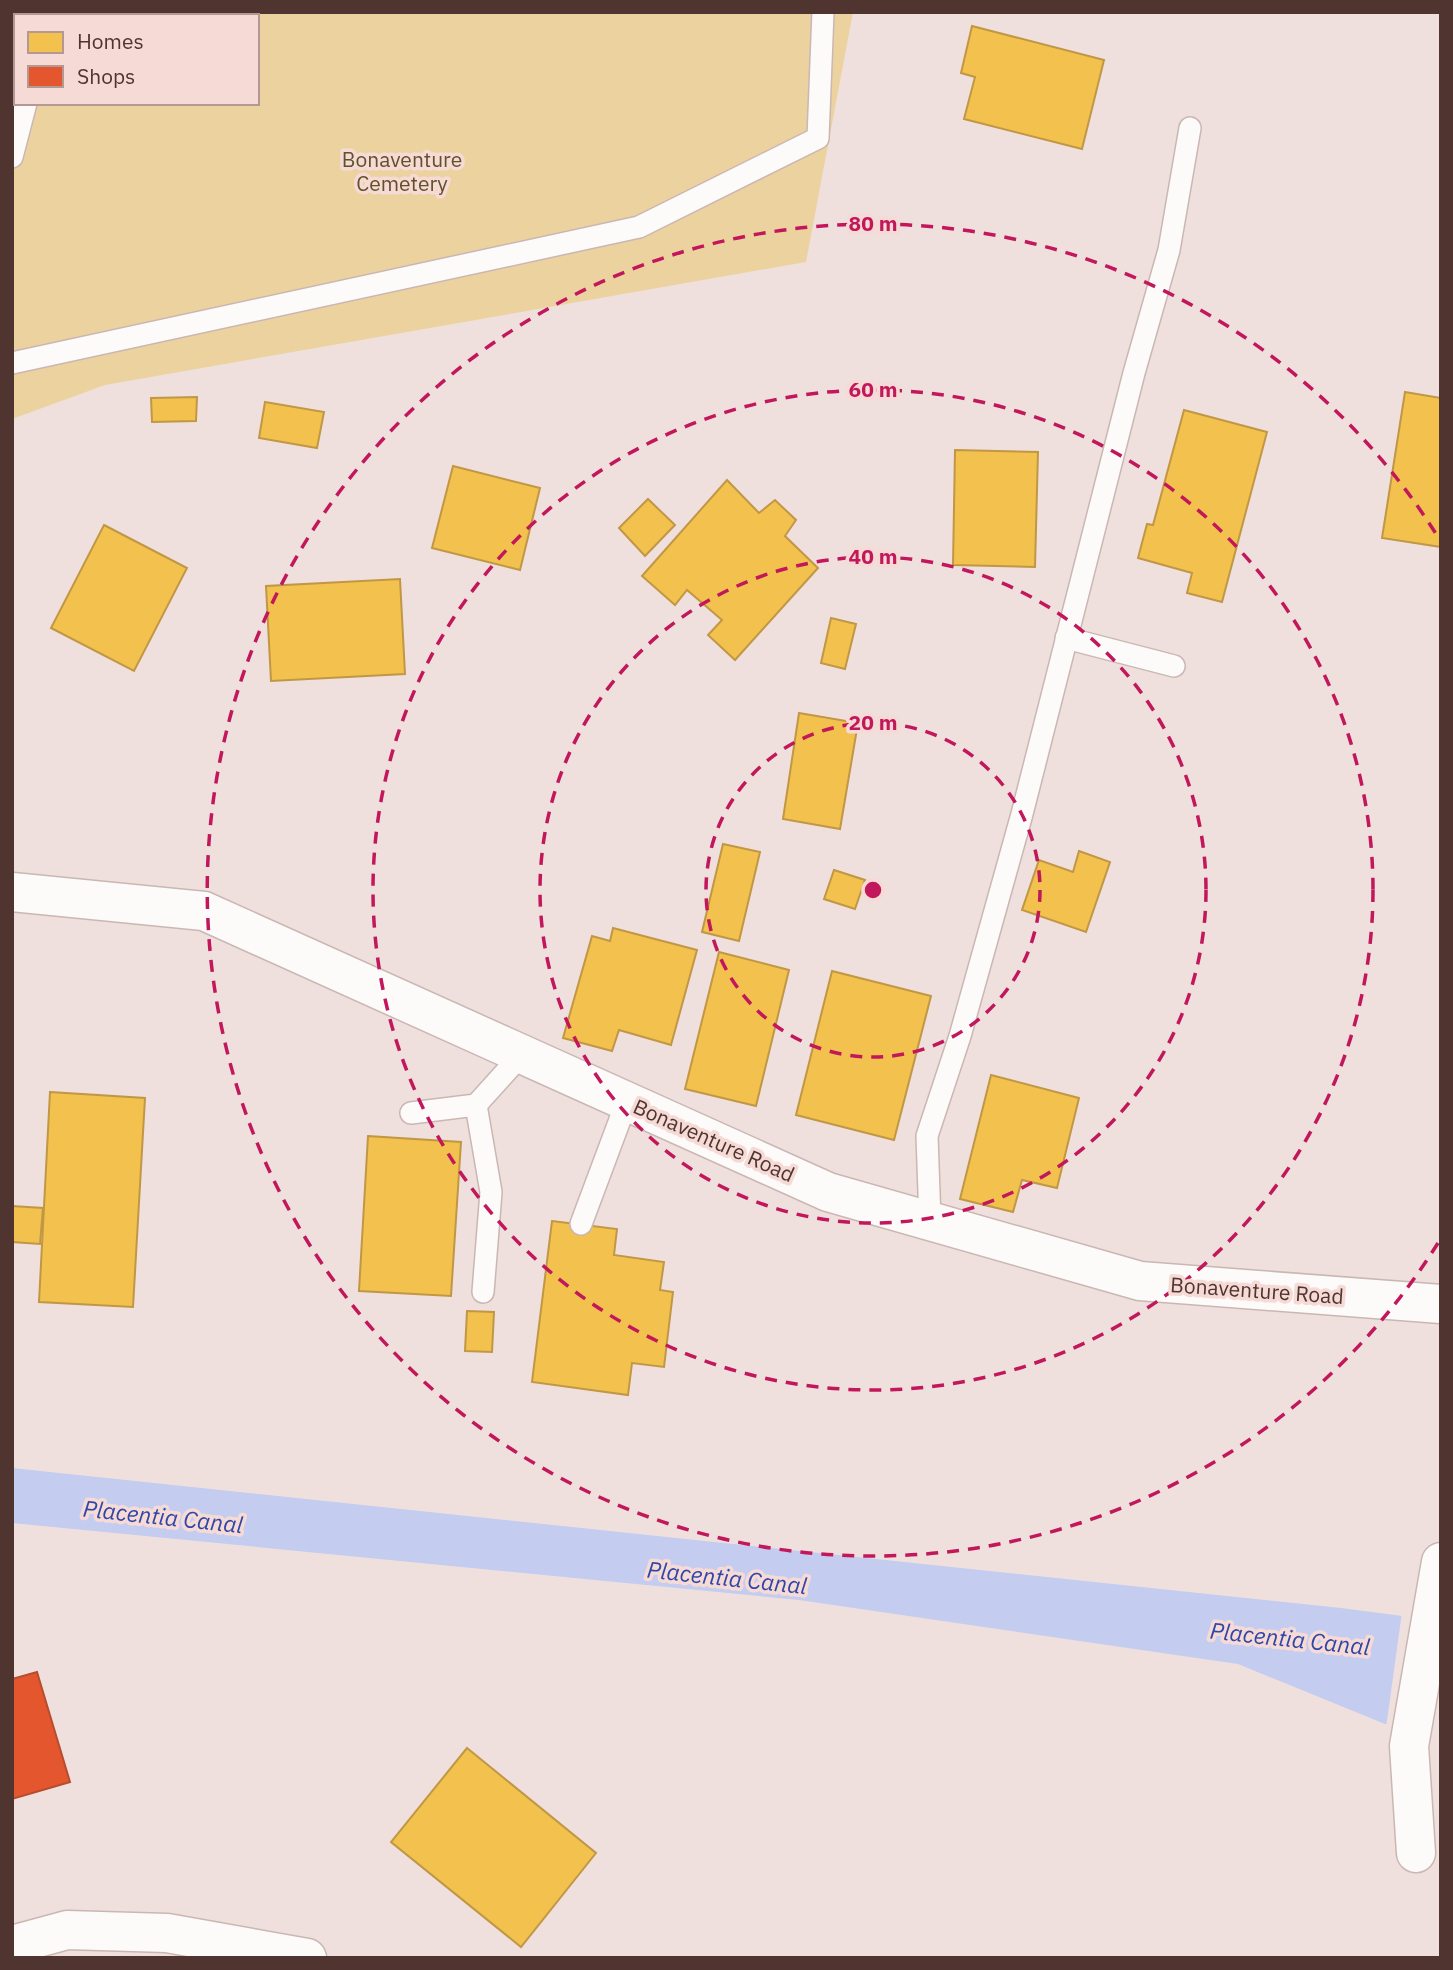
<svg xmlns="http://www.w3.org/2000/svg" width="1453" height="1970" font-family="'IBM Plex Sans',sans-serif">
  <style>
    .green { fill: #ecd29e; fill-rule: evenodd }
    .water { fill: #c4ccf0 }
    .pier { fill: #efe0dd }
    .homes { fill: #f2c14e; stroke: #c19745; stroke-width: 2 }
    .shops { fill: #e4572e; stroke: #b74c2f; stroke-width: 2 }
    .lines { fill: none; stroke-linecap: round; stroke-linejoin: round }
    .service-casing { stroke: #cab7b3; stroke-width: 24 }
    .minor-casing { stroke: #cab7b3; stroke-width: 41 }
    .tertiary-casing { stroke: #cab7b3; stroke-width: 41 }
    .service { stroke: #fdfafa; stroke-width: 21 }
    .minor { stroke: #fdfafa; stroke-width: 38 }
    .tertiary { stroke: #fdfafa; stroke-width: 38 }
    .ring { fill: none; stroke: #c2185b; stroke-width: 3.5; stroke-dasharray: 12 9 }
    .labels { text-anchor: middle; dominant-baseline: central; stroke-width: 7; stroke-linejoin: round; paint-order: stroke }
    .park-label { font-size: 21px; fill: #615128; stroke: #f6dad6 }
    .street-label { font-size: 21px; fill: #4f3430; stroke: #f6dad6 }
    .water-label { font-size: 23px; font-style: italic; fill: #3047a7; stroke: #f6dad6 }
    .centre { fill: #c2185b; stroke: #f6dad6; stroke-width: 3.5 }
    .ring-label { font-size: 21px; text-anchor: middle; font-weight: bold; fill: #c2185b; stroke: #f6dad6; stroke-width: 7; stroke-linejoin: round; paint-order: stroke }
  </style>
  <rect width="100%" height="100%" fill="#efe0dd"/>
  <path class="green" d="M 12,12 L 853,12 L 806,262 L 105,385 L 12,419 ZM 16,16 L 257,16 L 257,103 L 16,103 Z"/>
  <polygon class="water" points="12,1468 1341,1608 1441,1621 1441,1724 1385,1724 1238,1664 799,1600 12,1523"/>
  <polygon class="pier" points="1402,1612 1441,1617 1441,1727 1386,1728"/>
  <g class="homes">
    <polygon points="972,26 1104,60 1082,149 964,119 975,77 961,73"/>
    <polygon points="1405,392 1441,398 1441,547 1382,538"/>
    <polygon points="197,397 196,421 152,422 151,398"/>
    <polygon points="265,402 324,412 317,448 259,438"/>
    <polygon points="1184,410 1267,432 1222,602 1187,593 1192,573 1138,558 1147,524 1153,525"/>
    <polygon points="955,450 1038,452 1035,567 953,565"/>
    <polygon points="453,466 540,488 520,570 432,548"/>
    <polygon points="727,480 759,513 775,500 796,520 785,536 818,568 735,660 708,635 722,620 687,590 675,605 642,576"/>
    <polygon points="648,499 675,525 645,556 619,528"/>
    <polygon points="104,525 187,568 134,671 51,628"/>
    <polygon points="400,579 405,674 271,681 266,586"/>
    <polygon points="831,618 856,624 845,669 821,663"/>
    <polygon points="799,713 858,723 840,829 783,819"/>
    <polygon points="723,844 760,852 739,941 702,932"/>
    <polygon points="1079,851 1110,862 1086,932 1022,910 1039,860 1073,872"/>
    <polygon points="834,870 865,880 855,909 824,899"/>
    <polygon points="613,928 697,950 671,1045 619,1030 612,1051 563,1038 592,936 610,941"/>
    <polygon points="719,952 789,970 756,1106 685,1089"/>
    <polygon points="832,971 931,996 894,1140 796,1115"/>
    <polygon points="991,1075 1079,1098 1057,1188 1022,1180 1013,1212 960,1199"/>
    <polygon points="50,1092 145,1098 133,1307 39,1302"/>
    <polygon points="368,1136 461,1142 451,1296 359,1291"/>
    <polygon points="12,1206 43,1208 40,1244 12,1242"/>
    <polygon points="552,1221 617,1229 614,1255 664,1262 660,1290 673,1292 664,1367 632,1363 628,1395 532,1382"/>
    <polygon points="467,1311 494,1312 492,1352 465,1351"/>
    <polygon points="467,1748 596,1853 521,1947 391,1842"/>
  </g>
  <polygon class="shops" points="37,1672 70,1782 12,1799 12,1679"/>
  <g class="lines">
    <defs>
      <g id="service">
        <polyline points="51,16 52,12"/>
        <polyline points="12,157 26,103"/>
        <polyline points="12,363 639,227 818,138 823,12"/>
        <polyline points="1066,638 1174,666"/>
        <polyline points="476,1105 491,1192 483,1292"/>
        <polyline points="411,1113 476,1105 522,1054"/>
        <polyline points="930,1221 927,1136 960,1036 1022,814 1134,373 1169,250 1190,128"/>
        <polyline points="581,1224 627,1101"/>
      </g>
      <g id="minor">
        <polyline points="1416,1853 1409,1746 1441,1562"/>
        <polyline points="12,1945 67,1930 167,1933 307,1958"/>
      </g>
      <polyline id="tertiary" points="12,892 204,911 828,1192 1140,1281 1441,1304"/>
    </defs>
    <use href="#service" class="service-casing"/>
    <use href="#minor" class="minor-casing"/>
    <use href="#tertiary" class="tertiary-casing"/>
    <use href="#service" class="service"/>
    <use href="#minor" class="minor"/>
    <use href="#tertiary" class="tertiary"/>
  </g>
  <g class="ring">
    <circle cx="873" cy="890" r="167"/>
    <circle cx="873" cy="890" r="333"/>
    <circle cx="873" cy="890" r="500"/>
    <path d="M1438 1243A666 666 0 1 1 1438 537"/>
  </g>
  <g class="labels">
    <g class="park-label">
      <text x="402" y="159">Bonaventure<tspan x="402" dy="24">Cemetery</tspan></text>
    </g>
    <g class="street-label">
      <text transform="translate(714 1140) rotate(24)">Bonaventure Road</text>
      <text transform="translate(1257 1290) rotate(4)">Bonaventure Road</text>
    </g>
    <g class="water-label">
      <text transform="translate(163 1516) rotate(6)">Placentia Canal</text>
      <text transform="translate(727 1577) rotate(6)">Placentia Canal</text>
      <text transform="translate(1290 1638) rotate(6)">Placentia Canal</text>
    </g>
  </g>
  <circle cx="873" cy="890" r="10" class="centre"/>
  <g class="ring-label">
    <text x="873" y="231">80 m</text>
    <text x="873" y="397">60 m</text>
    <text x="873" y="564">40 m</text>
    <text x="873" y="730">20 m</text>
  </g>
  <rect width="1453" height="1970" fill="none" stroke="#4f3430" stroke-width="28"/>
  <rect x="14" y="14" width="245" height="91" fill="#f6dad6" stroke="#b39894" stroke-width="2"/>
  <rect x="28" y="32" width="35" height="21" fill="#f2c14e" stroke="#b39894" stroke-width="2"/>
  <text x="77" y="49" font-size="21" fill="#4f3430">Homes</text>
  <rect x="28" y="66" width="35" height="21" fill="#e4572e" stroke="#b39894" stroke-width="2"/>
  <text x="77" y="84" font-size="21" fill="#4f3430">Shops</text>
</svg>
